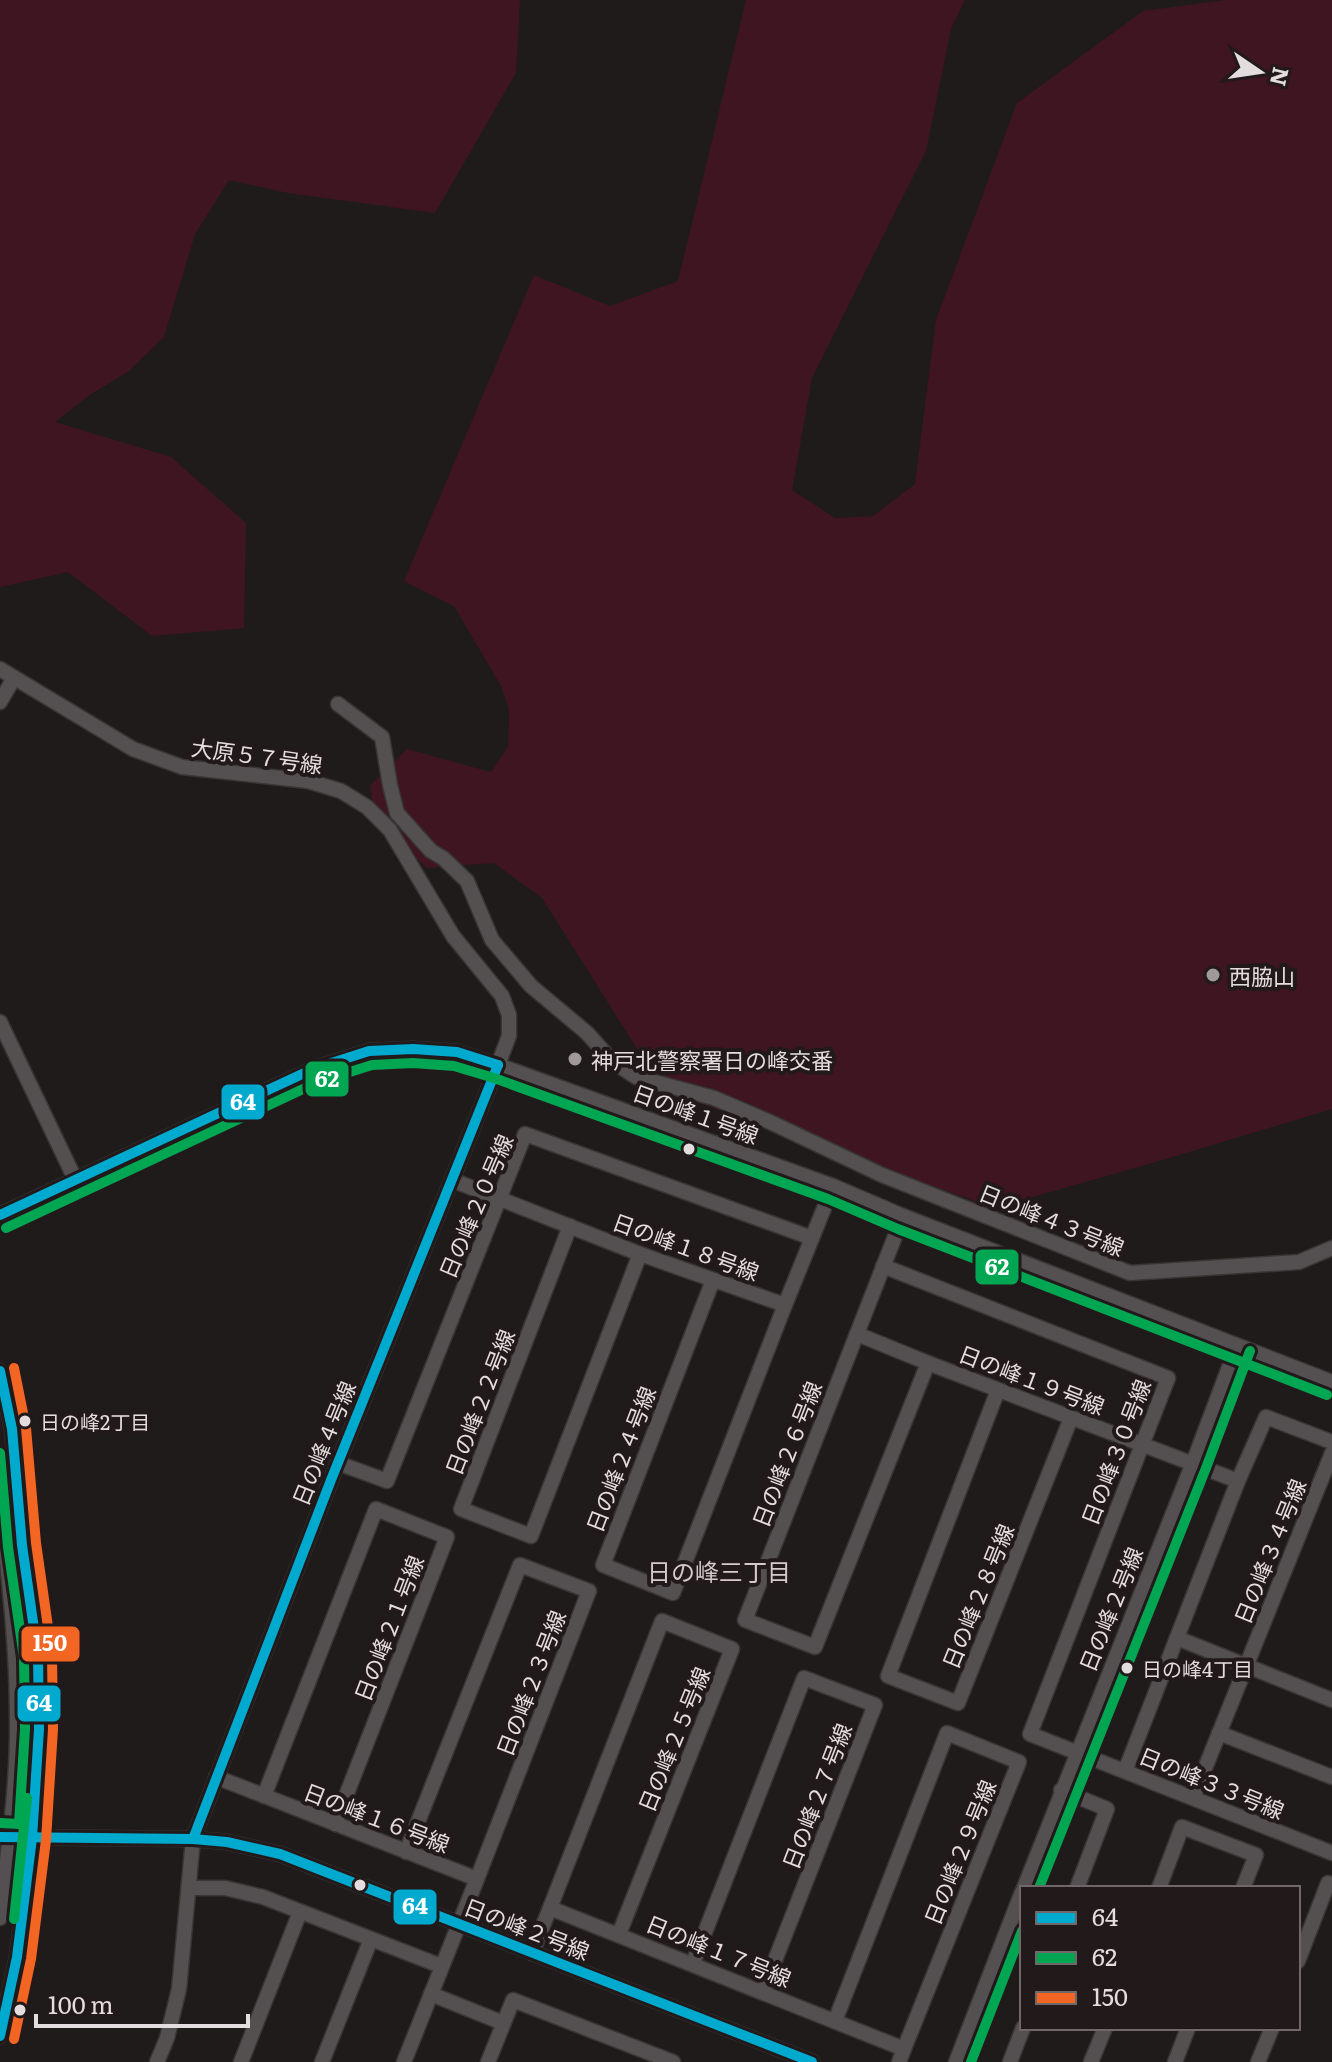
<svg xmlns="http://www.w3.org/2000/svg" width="1332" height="2062" font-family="Literata,'Noto Sans JP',serif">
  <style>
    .green { fill: #3f1522 }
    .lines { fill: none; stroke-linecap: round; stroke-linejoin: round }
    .minor-casing { stroke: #383535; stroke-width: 17 }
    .minor { stroke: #545051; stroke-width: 14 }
    .bus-1-casing { stroke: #21191a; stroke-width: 16 }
    .bus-2-casing { stroke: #21191a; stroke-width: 16 }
    .bus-3-casing { stroke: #21191a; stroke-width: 16 }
    .bus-1 { stroke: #00a9ce; stroke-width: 10 }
    .bus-2 { stroke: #00a651; stroke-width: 10 }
    .bus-3 { stroke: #f26522; stroke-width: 10 }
    .poi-dot { fill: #9f999a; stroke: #21191a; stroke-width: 3 }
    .bus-dot { fill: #e4dddf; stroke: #21191a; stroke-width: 3 }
    .labels { text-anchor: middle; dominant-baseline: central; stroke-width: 8; stroke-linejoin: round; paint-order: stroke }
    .bus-label { font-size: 20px; fill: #e4dddf; stroke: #21191a; text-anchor: start }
    .street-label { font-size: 22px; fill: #e4dddf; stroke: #21191a }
    .poi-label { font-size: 22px; fill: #e4dddf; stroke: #21191a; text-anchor: start }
    .neighbourhood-label { font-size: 24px; fill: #d6c9cc; stroke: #21191a }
    .line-badge { stroke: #21191a; stroke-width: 3 }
    .badge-label { font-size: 22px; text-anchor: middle; font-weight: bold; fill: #fff }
  </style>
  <rect width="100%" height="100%" fill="#1f1b1b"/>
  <g class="green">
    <polygon points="0,0 520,0 516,73 435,213 288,193 229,180 195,234 164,337 129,371 88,396 55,422 171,457 246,523 244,628 152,636 68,572 0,587"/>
    <polygon points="746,0 965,0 951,29 926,151 812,378 792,490 835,518 873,516 915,484 936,320 1017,103 1143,11 1225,0 1332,0 1332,1109 1149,1164 994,1208 663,1090 542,898 494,863 427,868 376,822 370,786 407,749 491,772 508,747 509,709 501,686 454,606 404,581 534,275 610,306 678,281"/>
  </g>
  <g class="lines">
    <defs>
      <g id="minor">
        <polyline points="0,669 133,749 182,767 308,781 341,791 367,807 390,830 453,936 502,996 509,1015 509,1036 498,1065 331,1480 193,1839 179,1989 167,2038 157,2062"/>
        <polyline points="0,702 14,678"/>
        <polyline points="338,704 382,737 390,785 397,813 431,851 443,858 467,881 492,940 531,986 587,1033 613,1062 636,1077 714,1098 770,1122 882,1175 1130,1273 1299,1262 1332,1248"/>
        <polyline points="0,1022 75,1179"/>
        <polyline points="452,1180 640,1254 785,1305 833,1186"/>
        <polyline points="0,1215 313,1069 369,1051 413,1049 457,1052 498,1065 833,1186 903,1216 1332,1382"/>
        <polyline points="903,1216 745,1620 815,1647 928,1363"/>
        <polyline points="570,1226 461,1509 531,1536 640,1254"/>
        <polyline points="883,1266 1168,1378 1030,1734 1332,1853"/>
        <polyline points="713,1280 603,1565 673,1593 785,1305"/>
        <polyline points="857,1334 928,1363 1238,1481"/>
        <polyline points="0,1371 12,1429 22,1545 38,1657 39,1729 32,1838 17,1957 0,2036"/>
        <polyline points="998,1390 888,1676 958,1703 1071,1418"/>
        <polyline points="338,1463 387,1481 525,1134 812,1238"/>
        <path d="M 0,1491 C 7,1566 17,1641 17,1717 C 18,1784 8,1851 0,1918"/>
        <polyline points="1177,1638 1332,1700"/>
        <polyline points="1219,1733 1332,1777"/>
        <polyline points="1125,1771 1238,1481 1266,1417 1332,1442"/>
        <polyline points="216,1777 477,1879 404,2062"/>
        <polyline points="1061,1790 1107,1809 1077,1888"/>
        <polyline points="264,1796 376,1509 447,1537 335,1824"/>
        <polyline points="1193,1798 1332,1453"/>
        <polyline points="0,1837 193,1839 227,1842 280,1854 812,2062"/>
        <polyline points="406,1852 520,1565 589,1591 477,1879"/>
        <polyline points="190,1888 225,1888 263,1897 441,1966"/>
        <polyline points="1024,1888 1193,1463 1237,1346"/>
        <polyline points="1159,1888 1182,1827 1256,1855 1243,1888"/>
        <polyline points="550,1908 662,1621 732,1649 619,1934"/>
        <polyline points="532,1953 550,1908 904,2049 899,2062"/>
        <polyline points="1298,1961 1328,1883 1332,1885"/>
        <polyline points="693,1963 804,1678 875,1705 763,1991"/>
        <polyline points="431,1994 503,2023"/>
        <polyline points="835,2021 947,1733 1019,1762 904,2049"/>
        <polyline points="241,2062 300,1912"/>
        <polyline points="322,2062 371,1939"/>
        <polyline points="488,2062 513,2000 673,2062"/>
        <polyline points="956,2062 1022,1892"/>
        <polyline points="1010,2062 1023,2028"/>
        <polyline points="1091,2062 1105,2028"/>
        <polyline points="1175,2062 1188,2028"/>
        <polyline points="1258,2062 1272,2028"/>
      </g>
    </defs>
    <use href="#minor" class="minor-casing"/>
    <use href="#minor" class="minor"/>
    <defs>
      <g id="bus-1">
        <polyline points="0,1215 313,1069 369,1051 413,1049 457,1052 498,1065"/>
        <polyline points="0,1371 12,1429 22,1545 38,1657 39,1729 32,1838 17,1957 0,2036"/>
        <polyline points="0,1837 193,1839 227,1842 280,1854 812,2062"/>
        <polyline points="193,1839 331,1480 498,1065"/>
      </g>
      <g id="bus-2">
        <polyline points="6,1228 318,1082 372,1065 413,1063 454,1066 494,1078 828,1199 898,1229 1327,1395"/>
        <polyline points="0,1453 8,1547 24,1658 25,1729 19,1824 0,1823"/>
        <polyline points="1039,1888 1206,1468 1250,1351"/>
        <polyline points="14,1919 27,1798"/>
        <polyline points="971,2062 1022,1931"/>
      </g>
      <polyline id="bus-3" points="14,2039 31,1959 46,1840 53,1729 52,1655 36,1543 26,1428 14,1368"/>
    </defs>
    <use href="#bus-1" class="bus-1-casing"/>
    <use href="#bus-2" class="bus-2-casing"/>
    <use href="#bus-3" class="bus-3-casing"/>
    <use href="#bus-1" class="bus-1"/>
    <use href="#bus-2" class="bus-2"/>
    <use href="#bus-3" class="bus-3"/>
  </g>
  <g class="poi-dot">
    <circle cx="1213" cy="975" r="8"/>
    <circle cx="575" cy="1059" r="8"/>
  </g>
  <g class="bus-dot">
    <circle cx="689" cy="1149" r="7"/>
    <circle cx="25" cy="1421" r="7"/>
    <circle cx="1127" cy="1668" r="7"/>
    <circle cx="360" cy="1885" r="7"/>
    <circle cx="20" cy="2010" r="7"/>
  </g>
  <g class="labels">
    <g class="bus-label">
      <text x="40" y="1421">日の峰2丁目</text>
      <text x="1142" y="1668">日の峰4丁目</text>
    </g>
    <g class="street-label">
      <text transform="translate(257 755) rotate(8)">大原５７号線</text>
      <text transform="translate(696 1113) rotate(20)">日の峰１号線</text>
      <text transform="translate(475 1206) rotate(-67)">日の峰２０号線</text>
      <text transform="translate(1052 1219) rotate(22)">日の峰４３号線</text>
      <text transform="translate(686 1246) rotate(20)">日の峰１８号線</text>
      <text transform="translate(1032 1379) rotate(21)">日の峰１９号線</text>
      <text transform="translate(479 1402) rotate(-69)">日の峰２２号線</text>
      <text transform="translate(323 1443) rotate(-68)">日の峰４号線</text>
      <text transform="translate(1115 1452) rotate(-69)">日の峰３０号線</text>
      <text transform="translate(786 1454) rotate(-69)">日の峰２６号線</text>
      <text transform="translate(620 1459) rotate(-69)">日の峰２４号線</text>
      <text transform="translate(1269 1551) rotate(-68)">日の峰３４号線</text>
      <text transform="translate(977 1596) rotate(-68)">日の峰２８号線</text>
      <text transform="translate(1110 1609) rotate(-68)">日の峰２号線</text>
      <text transform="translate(388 1628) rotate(-69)">日の峰２１号線</text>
      <text transform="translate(530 1683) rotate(-69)">日の峰２３号線</text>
      <text transform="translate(673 1739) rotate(-68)">日の峰２５号線</text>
      <text transform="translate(1212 1782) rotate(22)">日の峰３３号線</text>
      <text transform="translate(816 1796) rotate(-69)">日の峰２７号線</text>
      <text transform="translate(377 1817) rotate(21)">日の峰１６号線</text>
      <text transform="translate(959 1852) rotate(-68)">日の峰２９号線</text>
      <text transform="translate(527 1928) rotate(21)">日の峰２号線</text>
      <text transform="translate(719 1950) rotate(22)">日の峰１７号線</text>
    </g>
    <g class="poi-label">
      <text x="1229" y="975">西脇山</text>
      <text x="591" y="1059">神戸北警察署日の峰交番</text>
    </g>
    <g class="neighbourhood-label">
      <text x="719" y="1570">日の峰三丁目</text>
    </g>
  </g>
  <g class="line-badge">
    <rect x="304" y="1060" width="46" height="38" rx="8" fill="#00a651"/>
    <rect x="220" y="1083" width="46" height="38" rx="8" fill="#00a9ce"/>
    <rect x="974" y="1248" width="46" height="38" rx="8" fill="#00a651"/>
    <rect x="20" y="1625" width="61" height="38" rx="8" fill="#f26522"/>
    <rect x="16" y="1684" width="46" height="39" rx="8" fill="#00a9ce"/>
    <rect x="392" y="1888" width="46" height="38" rx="8" fill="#00a9ce"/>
  </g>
  <g class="badge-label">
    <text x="327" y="1087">62</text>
    <text x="243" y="1110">64</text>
    <text x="997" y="1275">62</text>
    <text x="50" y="1651">150</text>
    <text x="39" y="1711">64</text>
    <text x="415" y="1914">64</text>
  </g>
  <rect x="1020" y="1886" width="280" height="144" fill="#21191a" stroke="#6f6769" stroke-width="2"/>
  <rect x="1036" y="1912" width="40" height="12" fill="#00a9ce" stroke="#6f6769" stroke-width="2"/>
  <text x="1092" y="1926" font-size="24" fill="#e4dddf">64</text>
  <rect x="1036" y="1952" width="40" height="12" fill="#00a651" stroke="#6f6769" stroke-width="2"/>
  <text x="1092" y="1966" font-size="24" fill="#e4dddf">62</text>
  <rect x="1036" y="1992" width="40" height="12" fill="#f26522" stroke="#6f6769" stroke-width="2"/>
  <text x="1092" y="2006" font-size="24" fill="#e4dddf">150</text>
  <g transform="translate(1260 72) rotate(103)" stroke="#21191a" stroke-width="6" paint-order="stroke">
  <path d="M0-6L14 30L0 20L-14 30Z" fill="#e4dddf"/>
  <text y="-12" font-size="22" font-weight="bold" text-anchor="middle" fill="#e4dddf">N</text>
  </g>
  <path d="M36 2014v12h212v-12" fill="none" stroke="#e4dddf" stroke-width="4"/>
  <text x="48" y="2014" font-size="24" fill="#e4dddf" stroke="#21191a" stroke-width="6" paint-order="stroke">100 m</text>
</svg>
